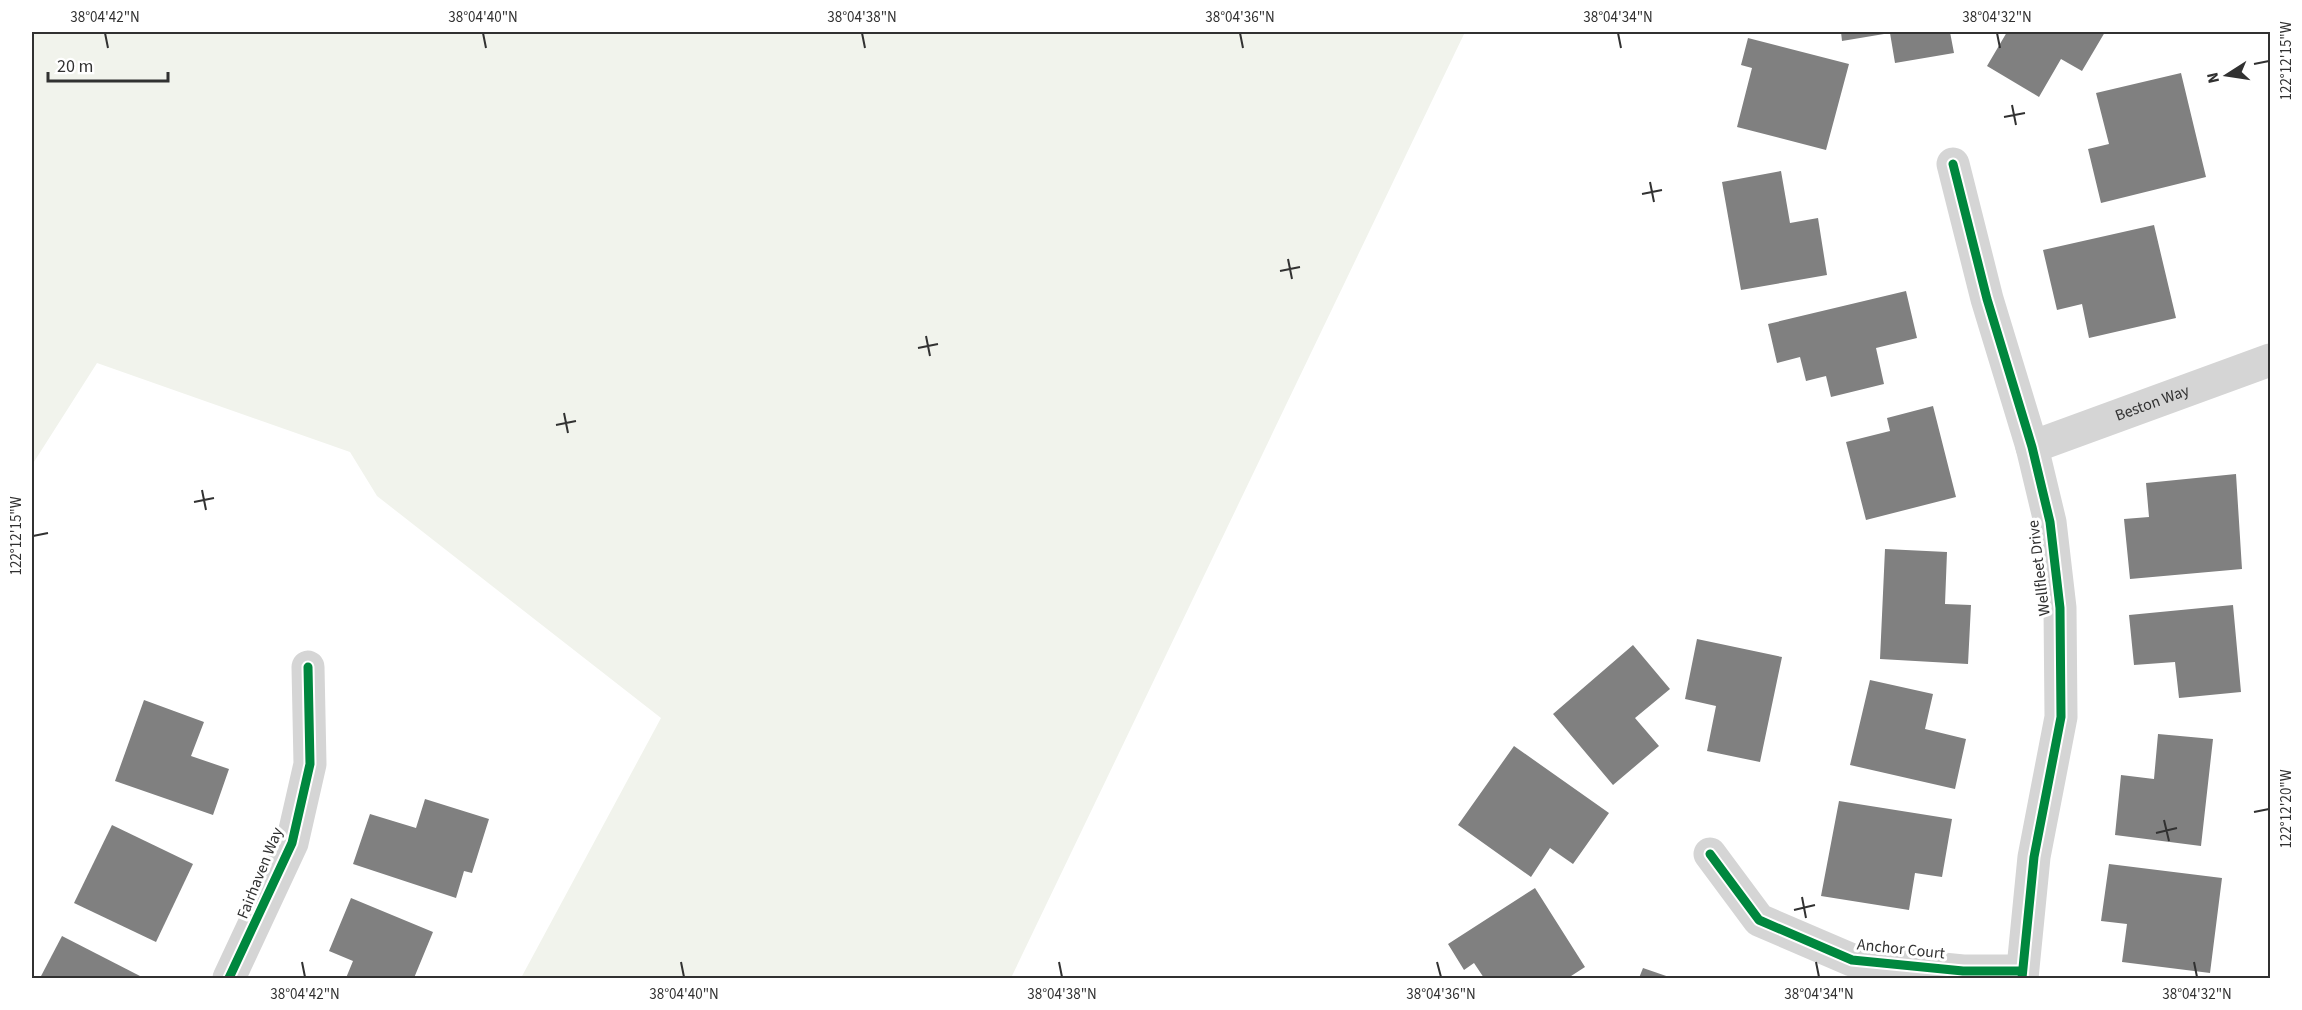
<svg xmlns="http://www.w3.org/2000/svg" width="2302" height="1010" font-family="'Source Sans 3',sans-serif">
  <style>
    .green { fill: #f1f3ec }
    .building { fill: #808080 }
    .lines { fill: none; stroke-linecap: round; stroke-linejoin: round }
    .minor { stroke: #d5d5d5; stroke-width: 33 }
    .cycleway-casing { stroke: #fff; stroke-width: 13 }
    .cycleway { stroke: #00873e; stroke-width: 9 }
    .ticks { fill: none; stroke: #313131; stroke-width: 2 }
    .labels { text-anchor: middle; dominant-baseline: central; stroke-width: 6; stroke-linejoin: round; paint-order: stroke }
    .street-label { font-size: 16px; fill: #313131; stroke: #fff }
    .neatline { fill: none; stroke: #313131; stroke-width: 2 }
    .ticks-label { font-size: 15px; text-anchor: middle; fill: #313131 }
  </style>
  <rect width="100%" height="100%" fill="#fff"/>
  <polygon class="green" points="32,32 1465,32 1011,978 521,978 661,718 377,496 350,452 97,363 32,465"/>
  <g class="building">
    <polygon points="1841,32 1950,32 1954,53 1895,63 1890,33 1842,41"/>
    <polygon points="2007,32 2105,32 2082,71 2061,59 2039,97 1987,66"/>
    <polygon points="1748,38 1849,64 1826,150 1737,127 1752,68 1741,65"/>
    <polygon points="2181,73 2206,177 2101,203 2088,149 2109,144 2096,93"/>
    <polygon points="1781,171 1790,223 1818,218 1827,275 1741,290 1722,182"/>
    <polygon points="2154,225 2176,318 2089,338 2082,304 2057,310 2043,250"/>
    <polygon points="1906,291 1917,338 1876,348 1884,384 1831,397 1826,376 1806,381 1800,357 1777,363 1768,324"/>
    <polygon points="1933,406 1956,497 1866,520 1846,442 1890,431 1887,418"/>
    <polygon points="2236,474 2242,569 2130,579 2124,519 2149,517 2146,483"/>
    <polygon points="1885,549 1947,552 1945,604 1971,605 1968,664 1880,659"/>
    <polygon points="2233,605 2241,692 2179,698 2175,662 2134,665 2129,615"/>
    <polygon points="1697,639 1782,657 1760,762 1707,751 1716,706 1685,699"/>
    <polygon points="1633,645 1670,689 1635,718 1659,746 1613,785 1553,714"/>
    <polygon points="1870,680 1933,694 1925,729 1966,739 1955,789 1850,765"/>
    <polygon points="144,700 204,722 191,756 229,769 213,815 115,781"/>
    <polygon points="2158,734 2213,739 2201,846 2115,835 2121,775 2154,779"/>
    <polygon points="1514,746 1609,813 1573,864 1550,848 1531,877 1458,825"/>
    <polygon points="425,799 489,819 472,873 464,871 456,898 353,864 370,814 416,828"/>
    <polygon points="1839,801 1952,819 1942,877 1915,873 1909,910 1821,896"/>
    <polygon points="112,825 193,864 156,942 74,903"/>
    <polygon points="2109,864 2222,878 2210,973 2122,962 2127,924 2101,921"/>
    <polygon points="1535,888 1585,967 1568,978 1484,978 1474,963 1464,970 1448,944"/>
    <polygon points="351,898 433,932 414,978 346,978 353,961 329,951"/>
    <polygon points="62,936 140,976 139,978 40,978"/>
    <polygon points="1643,968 1672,978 1639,978"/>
  </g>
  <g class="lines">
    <g class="minor">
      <polyline points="1953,164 1987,299 2032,447 2050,522 2060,608 2061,717 2034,857 2022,978"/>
      <path id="s1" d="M 2032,447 L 2270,360"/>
      <polyline points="1710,854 1759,920 1852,960 1963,971 2021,971"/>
      <polyline points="229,978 292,843 310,764 308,667"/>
    </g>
    <defs>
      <g id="cycleway">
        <polyline points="1953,164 1987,299 2032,447 2050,522 2060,608 2061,717 2034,857 2022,978"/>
        <polyline points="1710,854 1759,920 1852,960 1963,971 2021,971"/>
        <polyline points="229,978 292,843 310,764 308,667"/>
      </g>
    </defs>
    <use href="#cycleway" class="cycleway-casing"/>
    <use href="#cycleway" class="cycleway"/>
  </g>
  <path class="ticks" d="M 105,33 L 108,48M 483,33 L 486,48M 862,33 L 865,48M 1240,33 L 1243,48M 1618,33 L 1621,48M 1997,33 L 2000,48M 2254,64 L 2269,61M 2012,105 L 2016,125M 2004,117 L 2025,113M 1650,182 L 1654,202M 1642,194 L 1662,190M 1288,259 L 1292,279M 1280,271 L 1300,267M 926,336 L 930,356M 918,348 L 938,344M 564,413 L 568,433M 556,425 L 576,421M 202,490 L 206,510M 194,502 L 214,498M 33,536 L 48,533M 2254,812 L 2269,809M 2164,820 L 2169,841M 2156,833 L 2177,828M 1802,897 L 1806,918M 1794,910 L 1815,905M 302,962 L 305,977M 681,962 L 684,977M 1059,962 L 1062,977M 1437,962 L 1441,977M 1816,962 L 1819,977M 2194,962 L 2197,977"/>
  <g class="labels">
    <g class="street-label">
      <text stroke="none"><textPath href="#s1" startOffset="128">Beston Way</textPath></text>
      <text transform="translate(2039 568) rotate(-97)">Wellfleet Drive</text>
      <text transform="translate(260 873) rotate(-68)">Fairhaven Way</text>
      <text transform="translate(1901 949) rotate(6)">Anchor Court</text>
    </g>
  </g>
  <rect width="2302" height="1010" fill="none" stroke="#ffffff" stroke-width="66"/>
  <g transform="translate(2227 75) rotate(258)" stroke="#ffffff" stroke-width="4.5" paint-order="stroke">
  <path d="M0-4.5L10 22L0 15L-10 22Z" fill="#313131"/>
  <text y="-9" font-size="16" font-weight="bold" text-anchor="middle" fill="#313131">N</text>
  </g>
  <path d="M48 72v9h120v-9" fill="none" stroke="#313131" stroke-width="3"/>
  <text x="57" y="72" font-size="18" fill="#313131" stroke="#ffffff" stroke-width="4.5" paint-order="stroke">20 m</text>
  <rect x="33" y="33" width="2236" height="944" class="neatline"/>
  <g class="ticks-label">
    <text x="105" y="22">38°04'42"N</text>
    <text x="483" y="22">38°04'40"N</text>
    <text x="862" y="22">38°04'38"N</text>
    <text x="1240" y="22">38°04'36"N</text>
    <text x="1618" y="22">38°04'34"N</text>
    <text x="1997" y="22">38°04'32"N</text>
    <text transform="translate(2286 61) rotate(-90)" y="5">122°12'15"W</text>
    <text transform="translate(16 536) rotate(-90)" y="5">122°12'15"W</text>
    <text transform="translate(2286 809) rotate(-90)" y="5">122°12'20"W</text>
    <text x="305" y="999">38°04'42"N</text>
    <text x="684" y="999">38°04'40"N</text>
    <text x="1062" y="999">38°04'38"N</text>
    <text x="1441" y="999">38°04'36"N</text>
    <text x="1819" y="999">38°04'34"N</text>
    <text x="2197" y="999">38°04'32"N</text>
  </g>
</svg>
